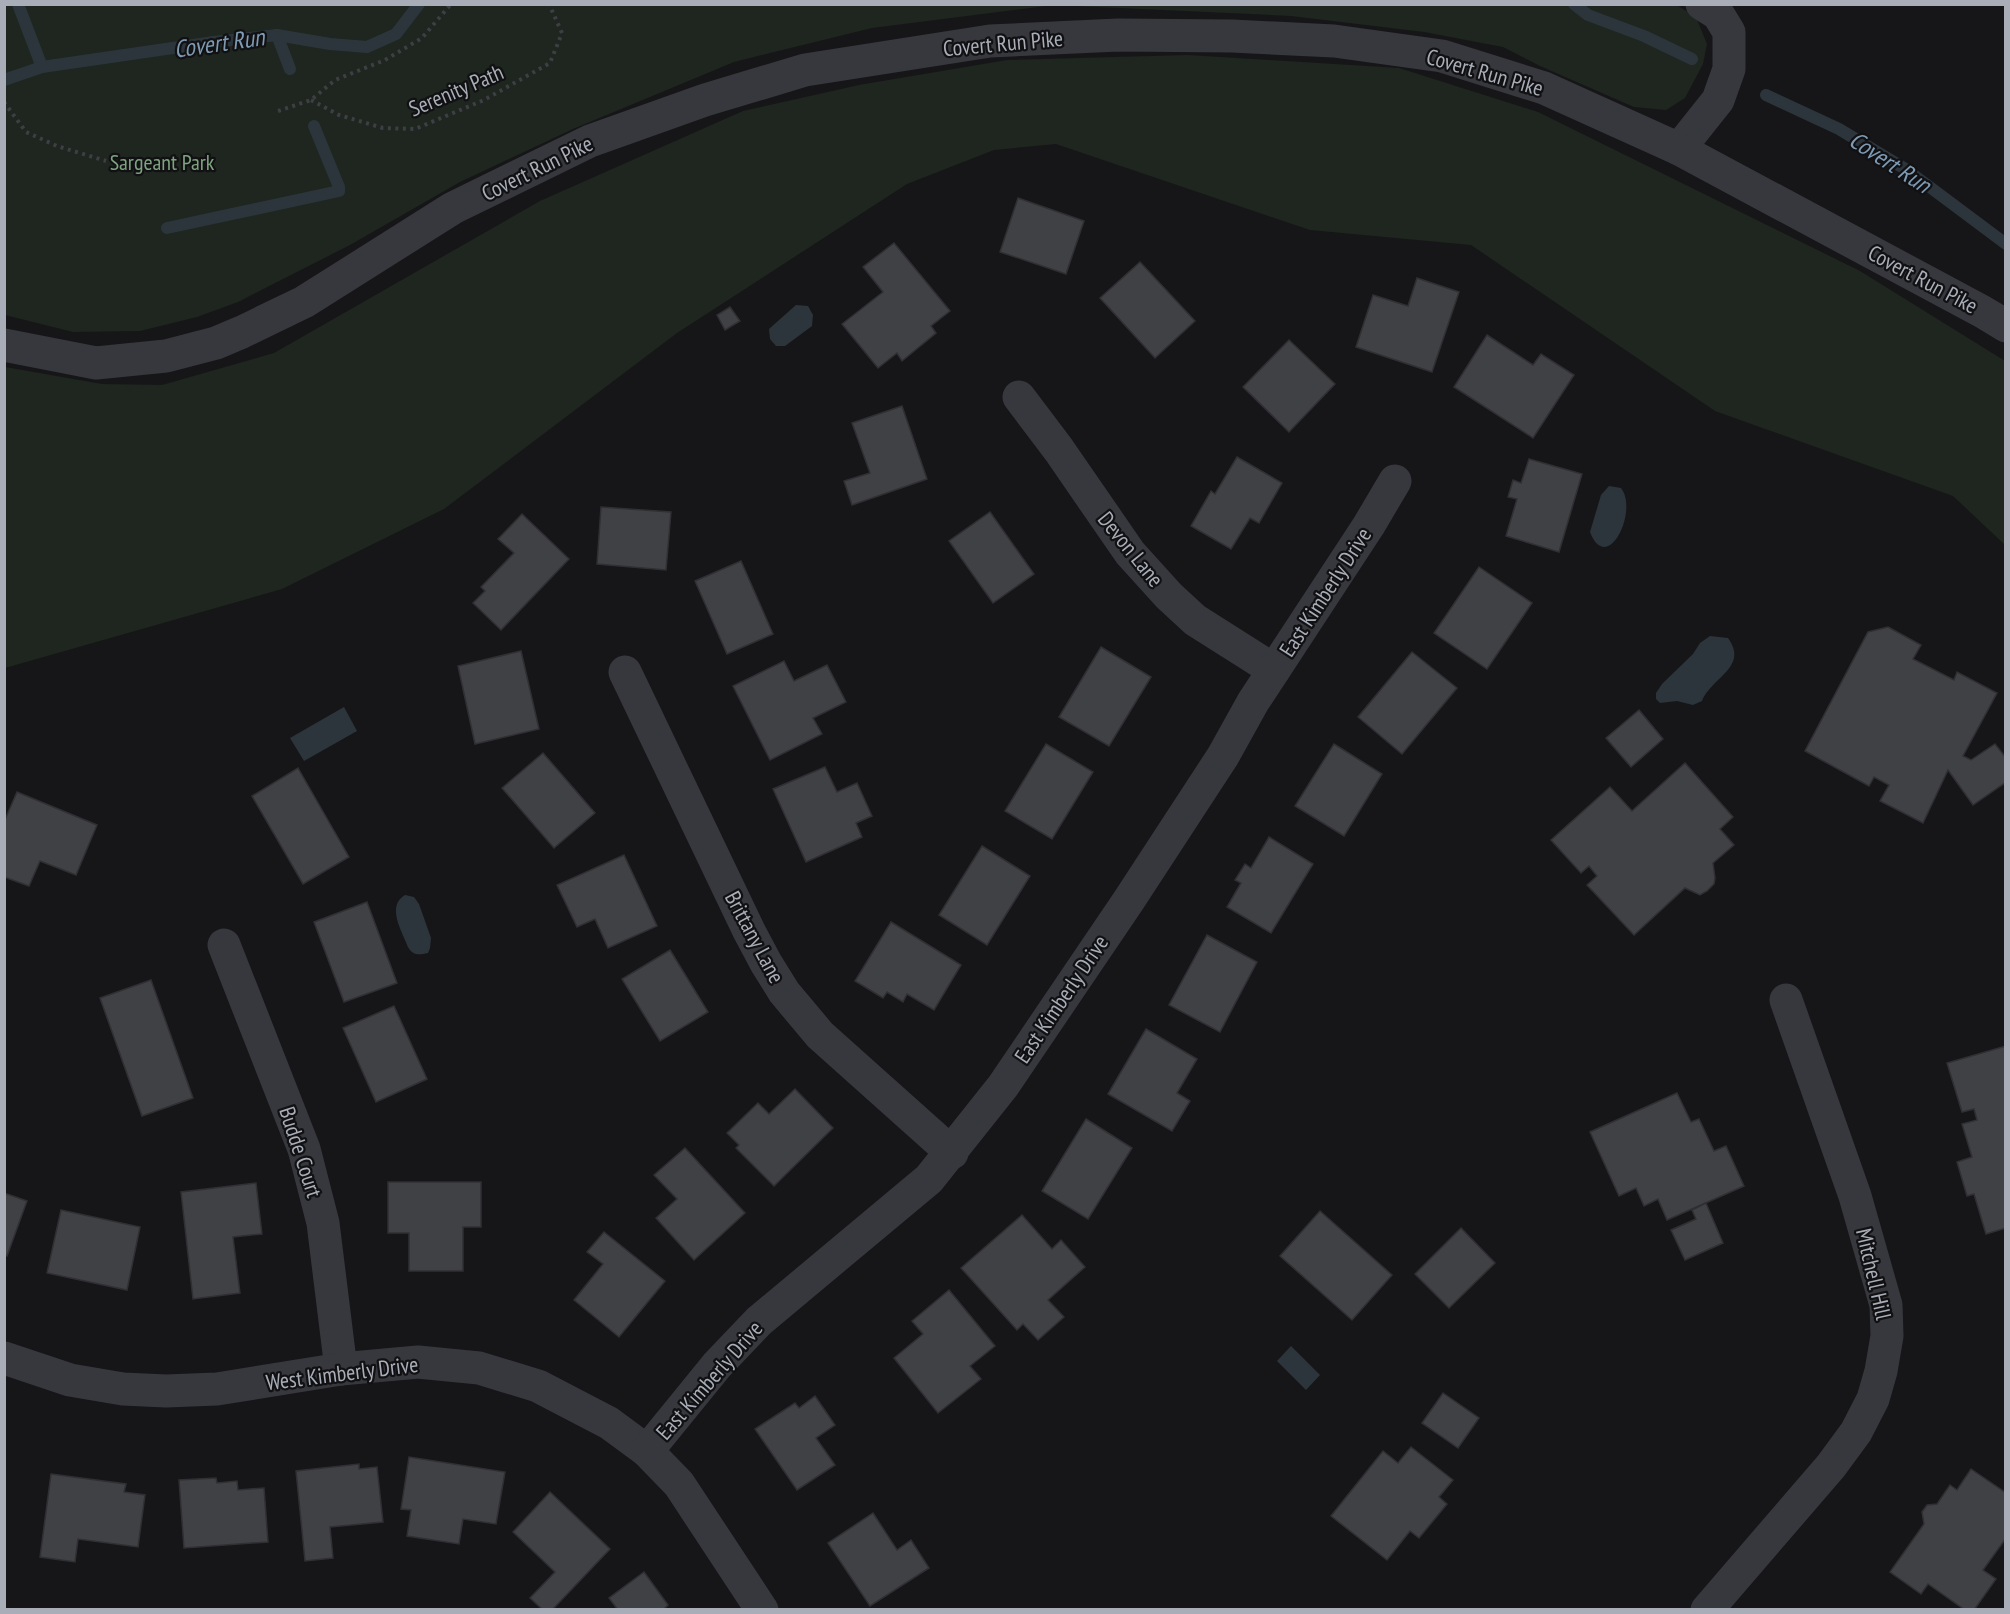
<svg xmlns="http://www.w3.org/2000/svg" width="2010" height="1614" font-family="'PT Sans Narrow',sans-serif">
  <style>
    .green { fill: #1e261f }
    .water { fill: #2c353c }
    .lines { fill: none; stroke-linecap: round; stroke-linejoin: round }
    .stream { stroke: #2c353c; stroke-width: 12 }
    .building { fill: #404145; stroke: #303034; stroke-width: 1.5 }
    .path { stroke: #3d3f44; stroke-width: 4; stroke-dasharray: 3 4.5; stroke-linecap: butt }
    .minor { stroke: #37383d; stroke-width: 33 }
    .tertiary { stroke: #37383d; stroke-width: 33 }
    .labels { text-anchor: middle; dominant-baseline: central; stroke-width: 4.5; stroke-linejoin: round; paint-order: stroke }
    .street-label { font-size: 22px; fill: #a8adb8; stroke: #111113 }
    .park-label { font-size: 22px; fill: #7fa381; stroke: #111113 }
    .water-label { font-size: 24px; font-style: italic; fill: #7f9bb3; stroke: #111113 }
  </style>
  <rect width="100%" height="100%" fill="#161618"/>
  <g class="green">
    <polygon points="1675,4 1696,17 1707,44 1703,64 1685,98 1666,110 1634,107 1540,66 1503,47 1424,32 1291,16 1054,5 872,28 734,62 573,129 460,182 350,245 238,302 197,317 140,331 73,332 5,315 5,5"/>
    <polygon points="1188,55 1399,68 1538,112 1860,271 2005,361 2005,545 1953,496 1715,411 1471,245 1310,230 1056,144 994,150 907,184 677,333 444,509 282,589 5,668 5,367 102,384 162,385 274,353 540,201 743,111 859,85 1007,60"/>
  </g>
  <g class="water">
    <polygon points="796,305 808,306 813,315 812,326 785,346 776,346 770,339 769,329"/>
    <path d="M 1609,486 L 1621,488 C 1639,511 1607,576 1590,532 L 1601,495 Z"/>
    <path d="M 1710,636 L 1728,638 C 1749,667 1712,677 1702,701 L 1693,705 L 1677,701 L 1660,703 L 1656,699 L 1656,693 L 1662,684 L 1693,654 L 1700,643 Z"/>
    <polygon points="344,707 357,731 304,761 290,738"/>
    <path d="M 405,895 L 414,897 L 419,904 L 431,938 L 430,948 L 428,953 C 419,955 413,956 408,947 C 402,931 386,906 405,895 Z"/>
    <polygon points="1291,1346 1320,1375 1306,1390 1277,1361"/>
  </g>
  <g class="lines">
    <g class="stream">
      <polyline points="18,4 42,67"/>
      <polyline points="1574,4 1588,15 1644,36 1692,59"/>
      <polyline points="277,35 290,69"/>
      <polyline points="4,80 42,67 214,42 277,35 330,44 367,47 396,34 419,4"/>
      <polyline points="1766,95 1839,129 1907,170 2006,244"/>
      <polyline points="167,228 339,191 339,187 314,126"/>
    </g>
  </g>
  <g class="building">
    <polygon points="1018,198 1084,221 1066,274 1000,252"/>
    <polygon points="894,243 950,311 931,326 936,333 902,361 897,353 878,368 842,324 883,292 863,267"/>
    <polygon points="1140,262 1195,321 1155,358 1100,298"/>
    <polygon points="1417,278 1459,292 1432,372 1356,347 1373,295 1408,306"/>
    <polygon points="730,307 740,321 725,330 717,315"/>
    <polygon points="1487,335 1533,365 1541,354 1574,375 1533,438 1454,387"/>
    <polygon points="1289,340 1335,384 1289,432 1243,387"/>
    <polygon points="902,406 927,479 852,505 844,481 870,473 852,423"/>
    <polygon points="1237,457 1282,483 1259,523 1250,518 1231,549 1191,526 1211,491 1215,494"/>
    <polygon points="1529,459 1582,474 1559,552 1506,536 1517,499 1508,497 1513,480 1521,483"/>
    <polygon points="601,507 671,512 666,570 597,564"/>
    <polygon points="990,512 1034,574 993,603 949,541"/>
    <polygon points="522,514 569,559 501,630 473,603 485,591 481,587 514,553 498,539"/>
    <polygon points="741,561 773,634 727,654 695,581"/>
    <polygon points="1479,567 1532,603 1487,669 1434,633"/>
    <polygon points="1888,627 1921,645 1913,659 1954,680 1957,672 1997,693 1963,756 1971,760 1995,744 2006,758 2006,782 1973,805 1948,770 1923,823 1880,801 1889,785 1874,777 1869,786 1805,751 1868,632"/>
    <polygon points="1101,647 1151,677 1109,746 1059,717"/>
    <polygon points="521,651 539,729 475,744 458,666"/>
    <polygon points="1412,652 1457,688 1402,754 1358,717"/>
    <polygon points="784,661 794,681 827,665 846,702 813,718 822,734 770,760 733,686"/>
    <polygon points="1639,710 1663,739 1631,767 1606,738"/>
    <polygon points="1046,744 1093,772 1052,839 1005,811"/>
    <polygon points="1334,744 1382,774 1344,836 1295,806"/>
    <polygon points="543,753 595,813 554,848 502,788"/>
    <polygon points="1685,763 1733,817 1720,829 1734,845 1713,863 1715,878 1714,884 1707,891 1700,895 1685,888 1634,935 1587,885 1597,876 1589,866 1581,873 1551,840 1610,787 1632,811"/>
    <polygon points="825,767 837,792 857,783 872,816 856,823 862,837 806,862 773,789"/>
    <polygon points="298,768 349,857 303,884 252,796"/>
    <polygon points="17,792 97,825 76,875 40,861 29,886 4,877 4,822"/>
    <polygon points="1269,837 1313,864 1271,933 1227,907 1241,883 1235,880 1245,864 1251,868"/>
    <polygon points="982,846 1030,876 987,945 939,915"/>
    <polygon points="624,855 657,926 608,948 595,919 577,927 557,885"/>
    <polygon points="367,902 397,983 344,1002 314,922"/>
    <polygon points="891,922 961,965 934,1010 907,994 903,1002 887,992 883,998 855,981"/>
    <polygon points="1207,935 1257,962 1220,1032 1169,1005"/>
    <polygon points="670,950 708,1012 660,1041 622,979"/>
    <polygon points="151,980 193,1098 142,1116 100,998"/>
    <polygon points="394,1006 427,1079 376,1102 343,1028"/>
    <polygon points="1146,1029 1197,1059 1177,1093 1190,1101 1172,1131 1108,1094"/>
    <polygon points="2006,1046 2006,1228 1986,1234 1974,1194 1967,1196 1957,1162 1972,1157 1962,1124 1977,1120 1974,1109 1962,1112 1947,1063"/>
    <polygon points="795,1089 833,1128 774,1186 736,1148 739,1145 727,1133 758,1103 769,1114"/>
    <polygon points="1677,1093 1691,1122 1699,1119 1714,1151 1726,1146 1744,1186 1667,1220 1658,1199 1644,1206 1636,1188 1619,1196 1590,1132"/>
    <polygon points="1086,1119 1132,1148 1088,1219 1042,1191"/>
    <polygon points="685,1148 745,1213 694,1260 656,1218 677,1199 654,1175"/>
    <polygon points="388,1182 481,1182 481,1227 463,1227 463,1271 409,1271 409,1233 388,1233"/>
    <polygon points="256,1183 262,1234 233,1237 240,1293 193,1299 181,1192"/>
    <polygon points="4,1193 27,1201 7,1256 4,1255"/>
    <polygon points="1706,1203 1723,1243 1685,1260 1671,1230 1696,1219 1692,1210"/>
    <polygon points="61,1210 140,1227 127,1290 47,1273"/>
    <polygon points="1320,1211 1392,1275 1352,1320 1280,1256"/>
    <polygon points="1022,1215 1052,1249 1061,1240 1085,1267 1048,1300 1064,1317 1038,1340 1023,1324 1017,1330 961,1268"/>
    <polygon points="1461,1228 1495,1263 1449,1308 1415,1274"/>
    <polygon points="604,1232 665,1281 619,1337 574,1300 603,1264 587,1252"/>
    <polygon points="949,1290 995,1346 970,1366 981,1379 938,1413 894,1358 923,1334 912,1321"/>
    <polygon points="1443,1393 1479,1418 1458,1448 1422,1423"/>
    <polygon points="815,1396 835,1425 816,1438 835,1465 797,1490 755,1429 795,1403 799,1408"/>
    <polygon points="1411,1447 1453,1480 1439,1497 1447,1504 1419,1538 1410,1531 1387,1560 1331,1516 1383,1451 1398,1463"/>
    <polygon points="409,1457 505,1472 496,1524 463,1519 459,1544 407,1536 411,1510 401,1509"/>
    <polygon points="359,1464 359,1469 377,1467 383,1522 330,1527 333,1558 305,1561 296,1471"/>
    <polygon points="1971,1469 2006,1493 2006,1538 1983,1570 1996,1579 1974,1610 1965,1610 1928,1584 1921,1594 1890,1572 1924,1524 1922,1512 1927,1505 1937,1504 1950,1485 1957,1490"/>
    <polygon points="51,1474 126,1484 124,1492 145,1495 138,1547 78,1539 75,1562 40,1557"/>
    <polygon points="216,1478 217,1483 237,1481 238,1490 264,1488 268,1542 184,1548 179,1480"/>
    <polygon points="550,1492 610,1549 552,1610 543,1610 530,1598 555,1572 513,1532"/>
    <polygon points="873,1513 897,1550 911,1540 929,1568 870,1606 828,1543"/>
    <polygon points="644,1572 668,1605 663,1610 618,1610 609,1598"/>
  </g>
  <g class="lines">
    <g class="path">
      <polyline points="311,100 339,115 383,128 415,129 484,100 550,63 562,33 549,4"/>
      <polyline points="4,102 26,132 57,146 106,161"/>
      <polyline points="278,111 311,100 335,80 385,60 422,38 451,4"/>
    </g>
    <g class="minor">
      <polyline points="1679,149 1718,100 1729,69 1729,32 1718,14 1702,4"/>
      <polyline points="1019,397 1059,450 1130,553 1169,596 1195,620 1274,670"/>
      <polyline points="625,672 749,931 766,963 784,992 820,1035 952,1153"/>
      <polyline points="224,945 304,1149 323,1223 341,1369"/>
      <polyline points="4,1358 70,1380 123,1389 166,1391 217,1389 341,1369 418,1362 479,1368 538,1386 609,1423 647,1451 679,1484 762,1610"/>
      <polyline points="647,1451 717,1365 759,1321 929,1179 1003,1086 1129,900 1223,756 1253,702 1369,525 1395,481"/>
      <polyline points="1707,1610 1831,1466 1856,1432 1873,1399 1881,1371 1887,1336 1886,1305 1855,1196 1786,1000"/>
    </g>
    <polyline class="tertiary" points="4,345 96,363 166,356 216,343 242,332 304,302 453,208 590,141 705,100 805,70 990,41 1118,35 1232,36 1334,41 1442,56 1544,88 1679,149 1983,312 2006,326"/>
  </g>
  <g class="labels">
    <g class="street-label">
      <text transform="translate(1003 43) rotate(-5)">Covert Run Pike</text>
      <text transform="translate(1485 72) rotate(16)">Covert Run Pike</text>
      <text transform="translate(456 90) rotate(-23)">Serenity Path</text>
      <text transform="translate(537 168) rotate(-26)">Covert Run Pike</text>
      <text transform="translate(1923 279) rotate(28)">Covert Run Pike</text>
      <text transform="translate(1131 549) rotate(51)">Devon Lane</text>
      <text transform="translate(1325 592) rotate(-57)">East Kimberly Drive</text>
      <text transform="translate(755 937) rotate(62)">Brittany Lane</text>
      <text transform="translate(1061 999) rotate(-56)">East Kimberly Drive</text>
      <text transform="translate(301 1152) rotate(72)">Budde Court</text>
      <text transform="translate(1874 1274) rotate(77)">Mitchell Hill</text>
      <text transform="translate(342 1373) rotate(-7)">West Kimberly Drive</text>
      <text transform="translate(709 1380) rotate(-49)">East Kimberly Drive</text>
    </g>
    <g class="park-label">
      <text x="162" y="162">Sargeant Park</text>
    </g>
    <g class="water-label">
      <text transform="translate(219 43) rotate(-8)">Covert Run</text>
      <text transform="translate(1890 162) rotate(33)">Covert Run</text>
    </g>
  </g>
  <rect width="2010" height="1614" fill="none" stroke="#a8adb8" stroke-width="12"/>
</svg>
